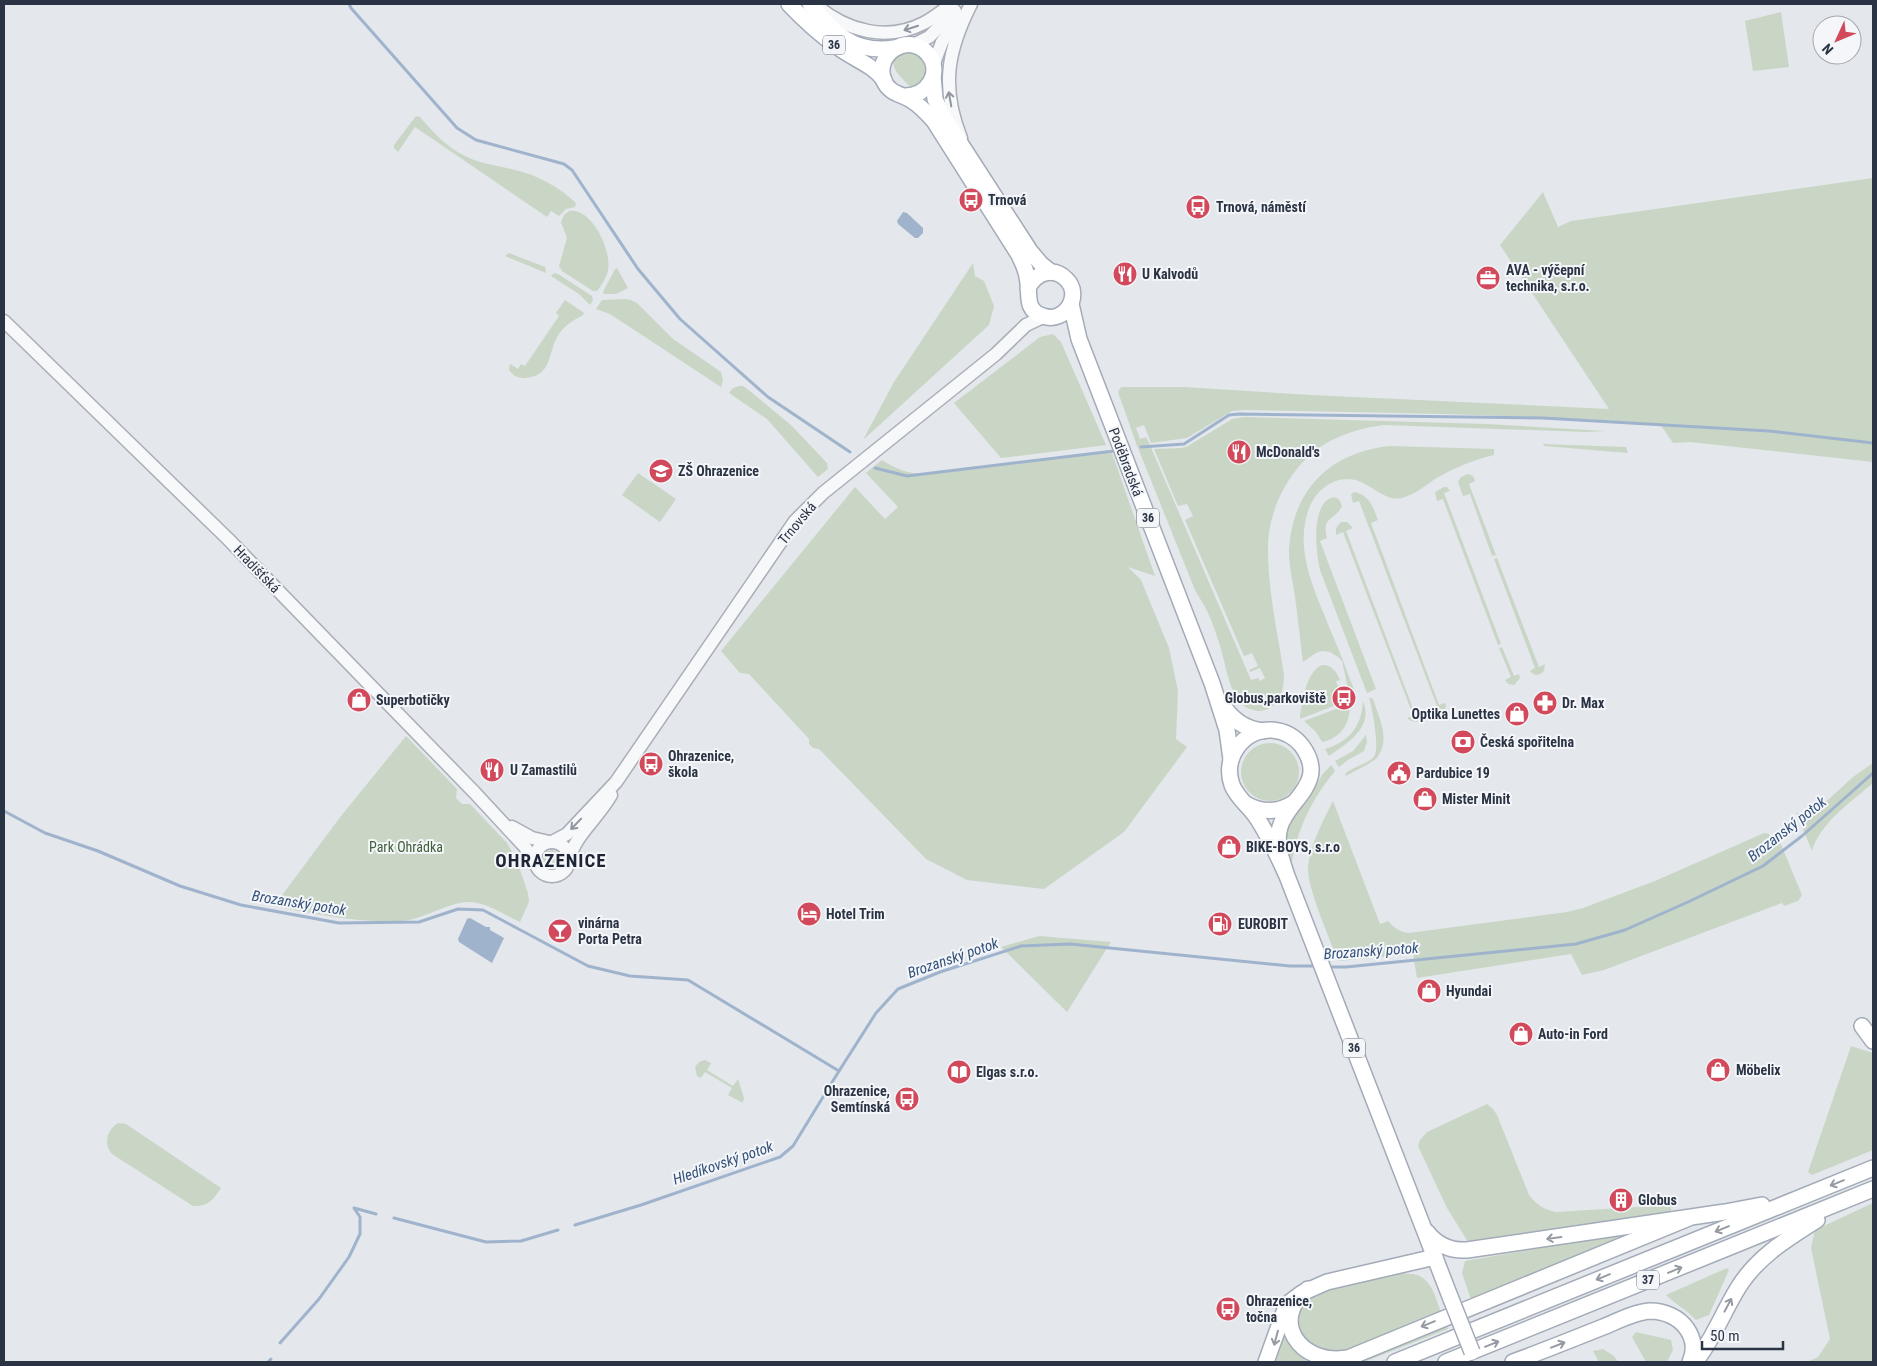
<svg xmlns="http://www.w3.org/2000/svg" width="1877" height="1366" font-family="'Roboto Condensed',sans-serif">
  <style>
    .green { fill: #c9d6c5 }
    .water { fill: #9fb4cc }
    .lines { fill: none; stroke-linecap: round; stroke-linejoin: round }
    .stream { stroke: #9fb4cc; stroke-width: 3 }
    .tertiary-casing { stroke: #a9aeb7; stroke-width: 15 }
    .primary-casing { stroke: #a3abb8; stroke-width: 18 }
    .tertiary { stroke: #f7f8fa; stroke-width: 12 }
    .primary { stroke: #fff; stroke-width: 15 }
    .primary-bridge-casing { stroke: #a3abb8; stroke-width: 18; stroke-linecap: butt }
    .primary-bridge { stroke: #fff; stroke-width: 15 }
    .oneway { stroke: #9196a0 }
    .oneway2 { stroke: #959aa2 }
    .labels { text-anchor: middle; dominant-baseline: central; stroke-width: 4; stroke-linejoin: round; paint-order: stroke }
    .shield { fill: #f4f6f9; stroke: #676e7b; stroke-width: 1 }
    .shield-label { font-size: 12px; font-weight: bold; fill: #2b3445 }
    .poi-label { font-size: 14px; font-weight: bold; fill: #2b3445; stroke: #f4f6f9; text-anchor: start }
    .street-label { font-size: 14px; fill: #2b3445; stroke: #f4f6f9 }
    .park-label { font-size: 14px; fill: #3f6138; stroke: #f4f6f9 }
    .water-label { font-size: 15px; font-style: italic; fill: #34527a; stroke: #f4f6f9 }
    .district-label { font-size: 19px; font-weight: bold; letter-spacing: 1px; fill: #1d2536; stroke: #f4f6f9 }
  </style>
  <rect width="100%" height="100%" fill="#e4e7ec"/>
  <g class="green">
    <polygon points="1781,12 1789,67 1753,71 1745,21"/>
    <path d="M 906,52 L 920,56 L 927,68 L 923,81 L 912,89 C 904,79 893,73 893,60 L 897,56 Z"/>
    <path d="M 416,116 L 420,117 C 434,133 447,148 467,157 C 482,164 499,166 515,170 C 538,175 559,187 576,203 L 575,207 L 566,209 L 559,216 L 551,211 L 547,217 L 415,127 L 398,152 L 394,148 L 394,145 Z"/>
    <path d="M 1873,178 L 1873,462 L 1690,442 L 1673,443 L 1660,424 C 1522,414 1383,413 1245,410 L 1232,411 L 1187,438 L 1151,443 L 1144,425 L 1136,428 L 1140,439 L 1146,437 L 1149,443 L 1251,680 L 1258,678 L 1260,681 L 1265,678 L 1260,668 L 1250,672 L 1249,670 L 1258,666 L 1252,653 L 1244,656 L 1185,520 L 1193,516 L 1187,504 L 1178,506 L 1154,449 L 1182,448 L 1188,446 L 1232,419 L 1244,417 L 1487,424 L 1606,431 L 1587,432 L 1384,425 C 1366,427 1349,432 1332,440 C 1294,459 1267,507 1268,550 C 1268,592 1278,634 1284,675 C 1284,692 1278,711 1258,711 C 1252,710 1245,708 1241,703 C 1228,688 1226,665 1220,646 C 1216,633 1211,618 1205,607 C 1202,601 1198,596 1195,590 L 1136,443 L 1118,392 L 1121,387 L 1184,387 L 1311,395 L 1609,409 L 1500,245 L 1543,192 L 1558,227 L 1571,221 Z"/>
    <path d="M 569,211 C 592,207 612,251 608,270 C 607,277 601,286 597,291 L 593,291 L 562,271 L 559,266 L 567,238 L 561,222 L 564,215 Z"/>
    <polygon points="509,253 545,267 546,273 505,256"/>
    <polygon points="973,263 975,276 984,281 994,306 989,325 863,440 894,382"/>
    <polygon points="617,268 628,288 616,294 604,294 603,292 615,269"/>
    <polygon points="554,273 558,274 592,296 593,300 590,305 579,294 551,276"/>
    <polygon points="626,299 631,300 637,303 673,339 721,372 723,381 721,387 610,314 596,309 602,300"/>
    <path d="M 565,300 L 584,313 L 583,315 C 574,320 565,325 559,334 C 547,351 554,376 525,378 C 518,378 513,376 509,370 L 510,364 L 518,369 L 521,364 L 525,366 L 559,316 L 556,313 Z"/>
    <polygon points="1053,334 1061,342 1106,445 1001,458 954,403 1040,337"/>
    <polygon points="739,386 743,386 750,391 792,426 827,463 828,469 818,477 817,476 767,419 729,393 733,388"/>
    <polygon points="1543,444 1626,447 1628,453 1544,446"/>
    <path d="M 1390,446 L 1494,449 L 1494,455 C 1473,460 1454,468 1435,479 C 1425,486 1414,495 1402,498 C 1380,503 1366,473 1339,480 C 1324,484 1313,496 1308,511 C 1294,554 1317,595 1332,634 C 1340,652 1346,669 1353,687 L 1356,697 L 1353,697 L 1347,684 L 1342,661 L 1338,657 L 1330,652 L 1322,651 L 1316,653 L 1303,662 C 1300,640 1298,618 1295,597 C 1293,582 1289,566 1289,551 C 1292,490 1330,452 1390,446 Z"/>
    <path d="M 1111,450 L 1155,576 L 1128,567 L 1141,580 L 1169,648 L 1178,691 L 1176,739 L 1187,747 L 1124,832 L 1044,889 L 967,880 L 926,859 L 819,749 L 813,748 L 809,744 L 809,739 L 749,674 L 740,673 L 721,651 L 855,487 L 885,519 L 898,507 L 866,473 L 882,460 C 896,469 906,473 922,474 Z"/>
    <polygon points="638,473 676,499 660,522 622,495"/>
    <polygon points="1468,474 1473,476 1475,481 1469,484 1496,555 1492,556 1470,494 1463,496 1458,482 1461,477"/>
    <polygon points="1444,487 1447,487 1450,491 1444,493 1501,644 1498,645 1443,499 1437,501 1435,492"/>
    <path d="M 1355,492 C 1370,496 1373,507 1378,520 L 1371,523 L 1439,705 L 1446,703 L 1445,710 L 1440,713 L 1434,712 L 1431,709 L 1437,706 L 1359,501 L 1353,503 L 1351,494 Z"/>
    <path d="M 1334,497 L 1339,499 L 1342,506 C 1335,521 1321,516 1327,538 L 1320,541 L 1376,689 L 1367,693 L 1320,570 C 1316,553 1310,502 1334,497 Z"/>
    <polygon points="1341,522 1347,522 1353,528 1346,531 1415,714 1422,712 1421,717 1417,722 1411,721 1407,718 1413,715 1343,532 1336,535 1336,528"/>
    <path d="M 1497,558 L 1539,667 L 1545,664 L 1544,671 C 1539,676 1534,676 1530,671 L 1535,668 L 1494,559 Z"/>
    <polygon points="1502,647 1514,676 1519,674 1520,678 1514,685 1508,684 1505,680 1511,677 1499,648"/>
    <path d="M 1322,665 C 1332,665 1336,671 1340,680 L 1336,681 L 1339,689 L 1335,691 L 1339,699 L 1342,698 L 1344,702 L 1300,719 C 1301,704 1307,670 1322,665 Z"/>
    <path d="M 1369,697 L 1373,699 C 1379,718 1391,739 1377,758 C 1375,761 1351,773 1346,776 L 1345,774 C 1354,766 1365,765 1373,758 C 1381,751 1372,708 1369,697 Z"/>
    <path d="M 1363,701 C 1374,728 1347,743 1329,756 L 1325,749 C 1349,742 1362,726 1363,701 Z"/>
    <path d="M 1349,704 C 1352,722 1340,739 1322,742 L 1316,732 L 1304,721 Z"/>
    <polygon points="1366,735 1367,742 1364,751 1348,760 1339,767 1335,761 1353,751"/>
    <path d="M 406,736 L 457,789 L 456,798 L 462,804 L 470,804 L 507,843 L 517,861 L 528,893 L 529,902 L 520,922 C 505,915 487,903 470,902 C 450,901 423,920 400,921 C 357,923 315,914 274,906 L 341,816 Z"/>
    <circle cx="1270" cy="772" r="29"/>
    <path d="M 1873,763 L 1873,783 C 1851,802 1820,823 1812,851 L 1796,812 L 1801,815 L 1807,816 L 1817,810 L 1853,777 Z"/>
    <path d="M 1331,765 L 1335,771 C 1311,800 1296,831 1291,869 L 1283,836 L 1293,814 L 1309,799 L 1322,775 Z"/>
    <path d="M 1333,801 L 1380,924 L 1388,921 C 1394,928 1400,932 1409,933 L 1567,912 L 1583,908 L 1655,881 L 1764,833 L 1769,834 L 1770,837 L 1780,842 L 1802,895 L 1798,901 L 1784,906 L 1782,903 L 1604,970 L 1582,975 L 1571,954 L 1417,978 L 1413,954 L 1338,961 C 1330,939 1306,886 1308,866 C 1311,843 1323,821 1333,801 Z"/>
    <circle cx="552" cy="859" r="9"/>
    <polygon points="1039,936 1111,942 1067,1012 1001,947"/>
    <polygon points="1851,1046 1873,1053 1873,1150 1812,1175 1808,1172"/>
    <polygon points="705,1060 711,1063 707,1070 733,1086 738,1079 744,1098 743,1102 741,1102 728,1095 732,1088 705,1072 701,1078 697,1076 695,1067 699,1062"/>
    <path d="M 1487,1104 L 1493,1109 L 1497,1115 L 1529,1195 C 1537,1205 1543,1209 1556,1212 L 1671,1205 L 1671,1211 L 1668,1215 L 1470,1245 L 1447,1208 L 1418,1146 L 1420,1140 L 1427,1132 Z"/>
    <path d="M 118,1123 L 126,1124 L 221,1188 C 213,1200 208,1207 193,1206 L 112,1154 C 103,1144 107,1130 118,1123 Z"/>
    <polygon points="1873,1203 1873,1362 1807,1362 1818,1357 1830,1339 1811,1248 1815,1230"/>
    <polygon points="1644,1230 1471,1300 1462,1273 1465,1261"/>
    <path d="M 1727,1268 L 1729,1270 L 1709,1315 L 1696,1320 C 1687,1310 1675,1304 1666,1295 Z"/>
    <path d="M 1401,1272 C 1407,1275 1412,1273 1417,1275 C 1432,1280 1436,1299 1441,1312 L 1337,1355 L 1313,1351 C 1309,1345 1300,1336 1298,1329 C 1294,1311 1314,1293 1329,1288 C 1352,1280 1378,1278 1401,1272 Z"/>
    <polygon points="1446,1324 1448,1329 1364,1362 1350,1362"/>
    <polygon points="1636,1332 1671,1340 1673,1350 1667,1362 1646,1362 1632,1337"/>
    <polygon points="1286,1333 1289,1343 1298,1355 1308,1362 1273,1362"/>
    <polygon points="1603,1349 1614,1356 1618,1362 1599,1362 1593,1351"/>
  </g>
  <g class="water">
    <polygon points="903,212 907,213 923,228 923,233 918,238 915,238 898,224 897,221"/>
    <polygon points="470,918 486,927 490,927 490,930 504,938 492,963 459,942 458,939 467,919"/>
  </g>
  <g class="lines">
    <g class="stream">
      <polyline points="349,4 351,8 457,128 476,140 564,164 572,170 638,269 680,319 768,397 850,452"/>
      <polyline points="1141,447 1184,444 1229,415 1239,414 1543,418 1769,431 1873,443"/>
      <polyline points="875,468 907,476 1114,451"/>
      <polyline points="4,811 45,833 98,851 180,886 241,905 339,923 419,922 458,909 483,910 588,966 630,976 688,980 839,1071 876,1013 898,989 940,972 1021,946 1070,944 1290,966 1316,966"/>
      <polyline points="1328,967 1346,967 1576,944 1625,930 1688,902 1763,866 1802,836 1873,773"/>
      <polyline points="394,1218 486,1242 521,1241 558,1230"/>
      <polyline points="575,1225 641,1205 780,1157 793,1146 839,1071"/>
      <polyline points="280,1343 319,1299 349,1257 360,1234 360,1217 354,1208 376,1214"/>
      <polyline points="268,1362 271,1359"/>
    </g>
    <defs>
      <g id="tertiary">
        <path d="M 817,6 C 847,31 887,42 924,23 C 934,18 943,10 952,4"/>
        <polyline points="913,45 929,37 955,11"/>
        <polyline points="933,66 942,42 959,17"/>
        <path d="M 961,138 C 941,88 947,51 971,4"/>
        <polyline points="4,321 228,539 475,793 525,847 535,863"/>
        <polyline points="512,827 532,838 549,842"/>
        <circle cx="552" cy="859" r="17"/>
        <polyline points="552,842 567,834 616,782 795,521 823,493 996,354 1026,325 1043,317"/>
        <path d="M 569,860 C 574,836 599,817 611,795"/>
      </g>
      <g id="primary">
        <path d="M 789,4 C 804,20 821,35 839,48 C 854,59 873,65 884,80"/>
        <path d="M 810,4 C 834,33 853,54 894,48"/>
        <polyline points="933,76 935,99 942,115 1030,251 1041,264 1051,272"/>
        <path d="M 905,96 C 927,96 943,73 928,54 C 909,31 873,54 884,81 C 889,93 901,94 911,100 C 921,106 927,113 934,121 L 1019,255 C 1022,262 1026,269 1027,277 C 1031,292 1023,310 1043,316 C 1065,324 1083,295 1066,279 C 1053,266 1035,273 1028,288"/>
        <polyline points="1071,304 1079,339 1212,683 1227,730 1231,759"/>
        <path d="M 1221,702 C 1230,718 1244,729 1263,731"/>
        <path d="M 1246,804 C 1262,813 1279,813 1295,802"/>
        <path d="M 1287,876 C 1282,861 1275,843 1280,827 C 1288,799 1329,783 1302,746 C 1295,737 1284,731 1272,730 C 1244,729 1222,757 1232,785 C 1237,798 1249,806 1257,818 C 1269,836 1278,856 1287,876 L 1451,1299"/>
        <polyline points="1862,1026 1873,1041"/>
        <path d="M 1427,1232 C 1437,1245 1451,1251 1467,1250 L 1725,1212 L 1762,1205"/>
        <path d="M 1308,1289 C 1269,1319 1299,1366 1348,1358 L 1689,1218"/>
        <polyline points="1266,1362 1284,1312 1290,1302 1302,1293 1327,1282 1435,1257"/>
        <polyline points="1395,1362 1873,1168"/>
        <polyline points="1446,1362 1873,1189"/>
        <path d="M 1513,1362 C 1543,1351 1573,1339 1603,1327 C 1618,1321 1634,1312 1650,1311 C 1664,1311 1679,1317 1687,1329 C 1694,1339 1695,1351 1690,1362"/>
        <path d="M 1695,1362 C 1713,1340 1723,1312 1738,1288 C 1757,1257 1787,1239 1817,1220"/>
      </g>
    </defs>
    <use href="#tertiary" class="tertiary-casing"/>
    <use href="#primary" class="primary-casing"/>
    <use href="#tertiary" class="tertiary"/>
    <use href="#primary" class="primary"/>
    <defs>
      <polyline id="primary-bridge" points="1451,1299 1472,1352"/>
    </defs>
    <use href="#primary-bridge" class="primary-bridge-casing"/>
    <use href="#primary-bridge" class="primary-bridge"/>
  </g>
  <defs><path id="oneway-shaft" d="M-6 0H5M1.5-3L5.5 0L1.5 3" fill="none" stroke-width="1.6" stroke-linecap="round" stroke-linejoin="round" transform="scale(1.25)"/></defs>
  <g class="oneway">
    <use href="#oneway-shaft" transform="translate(911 28) rotate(162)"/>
    <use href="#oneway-shaft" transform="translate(950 99) rotate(-100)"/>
    <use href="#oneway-shaft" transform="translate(576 824) rotate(134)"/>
  </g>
  <g class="oneway2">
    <use href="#oneway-shaft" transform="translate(1837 1183) rotate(158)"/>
    <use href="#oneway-shaft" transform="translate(1722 1229) rotate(158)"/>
    <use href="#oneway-shaft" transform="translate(1554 1238) rotate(172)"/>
    <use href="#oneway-shaft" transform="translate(1675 1270) rotate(-22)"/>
    <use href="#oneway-shaft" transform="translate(1603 1277) rotate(158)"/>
    <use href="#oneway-shaft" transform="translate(1728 1305) rotate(-62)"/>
    <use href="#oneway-shaft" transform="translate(1428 1324) rotate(158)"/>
    <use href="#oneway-shaft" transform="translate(1276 1338) rotate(105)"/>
    <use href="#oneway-shaft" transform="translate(1492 1344) rotate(-22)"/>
    <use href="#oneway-shaft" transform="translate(1558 1345) rotate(-21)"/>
  </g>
  <defs>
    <symbol id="bus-disc" viewBox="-11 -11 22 22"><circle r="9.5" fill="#d1495b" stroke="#f4f6f9"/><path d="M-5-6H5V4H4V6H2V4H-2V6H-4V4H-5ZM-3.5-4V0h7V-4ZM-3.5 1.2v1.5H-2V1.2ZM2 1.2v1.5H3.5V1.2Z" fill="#fff"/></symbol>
    <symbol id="restaurant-disc" viewBox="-11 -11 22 22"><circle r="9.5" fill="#d1495b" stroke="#f4f6f9"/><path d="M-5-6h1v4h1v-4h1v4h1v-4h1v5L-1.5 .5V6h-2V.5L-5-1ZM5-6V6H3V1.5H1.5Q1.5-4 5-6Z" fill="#fff"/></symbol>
    <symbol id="office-disc" viewBox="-11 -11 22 22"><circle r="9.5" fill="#d1495b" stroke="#f4f6f9"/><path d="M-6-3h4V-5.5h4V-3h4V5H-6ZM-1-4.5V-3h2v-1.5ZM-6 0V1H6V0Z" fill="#fff"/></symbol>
    <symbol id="school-disc" viewBox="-11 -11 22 22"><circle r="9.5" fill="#d1495b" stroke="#f4f6f9"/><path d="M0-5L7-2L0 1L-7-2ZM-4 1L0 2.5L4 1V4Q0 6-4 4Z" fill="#fff"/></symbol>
    <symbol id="shop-disc" viewBox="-11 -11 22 22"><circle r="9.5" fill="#d1495b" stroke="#f4f6f9"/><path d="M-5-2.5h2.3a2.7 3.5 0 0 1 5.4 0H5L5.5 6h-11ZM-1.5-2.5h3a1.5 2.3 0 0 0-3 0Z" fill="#fff"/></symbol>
    <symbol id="pharmacy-disc" viewBox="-11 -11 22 22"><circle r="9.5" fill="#d1495b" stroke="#f4f6f9"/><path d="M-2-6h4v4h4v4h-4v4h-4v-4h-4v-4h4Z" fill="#fff"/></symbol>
    <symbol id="bank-disc" viewBox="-11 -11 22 22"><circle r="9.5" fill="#d1495b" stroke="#f4f6f9"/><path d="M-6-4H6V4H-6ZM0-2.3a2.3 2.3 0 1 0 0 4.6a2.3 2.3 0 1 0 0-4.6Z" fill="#fff"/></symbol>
    <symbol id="civic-disc" viewBox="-11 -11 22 22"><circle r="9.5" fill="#d1495b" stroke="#f4f6f9"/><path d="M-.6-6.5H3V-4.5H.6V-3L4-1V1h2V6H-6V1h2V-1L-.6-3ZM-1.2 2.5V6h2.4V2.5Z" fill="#fff"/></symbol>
    <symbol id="hotel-disc" viewBox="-11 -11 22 22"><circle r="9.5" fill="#d1495b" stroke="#f4f6f9"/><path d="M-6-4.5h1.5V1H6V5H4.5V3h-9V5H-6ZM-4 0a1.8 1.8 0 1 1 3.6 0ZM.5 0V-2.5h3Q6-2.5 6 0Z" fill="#fff"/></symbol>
    <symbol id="fuel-disc" viewBox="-11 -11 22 22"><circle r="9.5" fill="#d1495b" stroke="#f4f6f9"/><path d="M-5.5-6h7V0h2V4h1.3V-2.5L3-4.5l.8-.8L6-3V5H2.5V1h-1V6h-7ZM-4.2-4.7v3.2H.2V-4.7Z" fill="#fff"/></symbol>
    <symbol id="bar-disc" viewBox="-11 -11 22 22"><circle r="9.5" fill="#d1495b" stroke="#f4f6f9"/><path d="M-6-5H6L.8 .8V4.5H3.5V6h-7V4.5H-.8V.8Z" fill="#fff"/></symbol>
    <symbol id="library-disc" viewBox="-11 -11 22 22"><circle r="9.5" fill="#d1495b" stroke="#f4f6f9"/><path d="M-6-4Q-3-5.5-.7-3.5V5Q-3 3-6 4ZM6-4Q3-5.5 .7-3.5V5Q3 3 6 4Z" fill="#fff"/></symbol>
    <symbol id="building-disc" viewBox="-11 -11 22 22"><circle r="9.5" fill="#d1495b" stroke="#f4f6f9"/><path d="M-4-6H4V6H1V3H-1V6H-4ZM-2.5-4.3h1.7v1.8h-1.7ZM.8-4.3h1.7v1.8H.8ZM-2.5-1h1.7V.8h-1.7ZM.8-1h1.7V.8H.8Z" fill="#fff"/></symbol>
  </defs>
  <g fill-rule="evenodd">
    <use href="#bus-disc" x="957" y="186" width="28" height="28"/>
    <use href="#bus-disc" x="1184" y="193" width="28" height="28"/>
    <use href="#restaurant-disc" x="1111" y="260" width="28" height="28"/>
    <use href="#office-disc" x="1474" y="264" width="28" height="28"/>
    <use href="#restaurant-disc" x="1225" y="438" width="28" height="28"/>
    <use href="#school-disc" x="647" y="457" width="28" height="28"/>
    <use href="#bus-disc" x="1330" y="684" width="28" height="28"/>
    <use href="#shop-disc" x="345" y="686" width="28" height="28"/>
    <use href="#pharmacy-disc" x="1531" y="689" width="28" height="28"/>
    <use href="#shop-disc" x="1503" y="700" width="28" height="28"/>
    <use href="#bank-disc" x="1449" y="728" width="28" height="28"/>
    <use href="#bus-disc" x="637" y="750" width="28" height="28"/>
    <use href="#restaurant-disc" x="478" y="756" width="28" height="28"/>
    <use href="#civic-disc" x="1385" y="759" width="28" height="28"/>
    <use href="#shop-disc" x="1411" y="785" width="28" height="28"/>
    <use href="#shop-disc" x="1215" y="833" width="28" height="28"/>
    <use href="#hotel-disc" x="795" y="900" width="28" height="28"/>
    <use href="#fuel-disc" x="1206" y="910" width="28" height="28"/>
    <use href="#bar-disc" x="546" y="917" width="28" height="28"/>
    <use href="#shop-disc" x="1415" y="977" width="28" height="28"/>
    <use href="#shop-disc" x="1507" y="1020" width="28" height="28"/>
    <use href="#shop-disc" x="1704" y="1056" width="28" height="28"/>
    <use href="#library-disc" x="945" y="1058" width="28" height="28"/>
    <use href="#bus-disc" x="893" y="1085" width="28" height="28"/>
    <use href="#building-disc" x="1607" y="1186" width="28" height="28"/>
    <use href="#bus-disc" x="1214" y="1295" width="28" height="28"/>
  </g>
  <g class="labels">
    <g class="shield">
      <rect x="823" y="35.5" width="22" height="19" rx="4"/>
      <rect x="1137" y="508.5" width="22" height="19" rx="4"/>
      <rect x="1343" y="1038.5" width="22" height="19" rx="4"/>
      <rect x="1637" y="1270.5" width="22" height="19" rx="4"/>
    </g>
    <g class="shield-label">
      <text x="834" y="45">36</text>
      <text x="1148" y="518">36</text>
      <text x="1354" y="1048">36</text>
      <text x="1648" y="1280">37</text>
    </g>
    <g class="poi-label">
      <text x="988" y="200">Trnová</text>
      <text x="1216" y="207">Trnová, náměstí</text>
      <text x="1506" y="270">AVA - výčepní<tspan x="1506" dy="16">technika, s.r.o.</tspan></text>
      <text x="1142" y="274">U Kalvodů</text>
      <text x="1256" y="452">McDonald's</text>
      <text x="678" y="471">ZŠ Ohrazenice</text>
      <text x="1326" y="698" text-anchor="end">Globus,parkoviště</text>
      <text x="376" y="700">Superbotičky</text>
      <text x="1562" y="703">Dr. Max</text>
      <text x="1500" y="714" text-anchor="end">Optika Lunettes</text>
      <text x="1480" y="742">Česká spořitelna</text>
      <text x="668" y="756">Ohrazenice,<tspan x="668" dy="16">škola</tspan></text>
      <text x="510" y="770">U Zamastilů</text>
      <text x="1416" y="773">Pardubice 19</text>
      <text x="1442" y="799">Mister Minit</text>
      <text x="1246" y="847">BIKE-BOYS, s.r.o</text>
      <text x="826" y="914">Hotel Trim</text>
      <text x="578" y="923">vinárna<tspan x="578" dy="16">Porta Petra</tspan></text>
      <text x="1238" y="924">EUROBIT</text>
      <text x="1446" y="991">Hyundai</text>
      <text x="1538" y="1034">Auto-in Ford</text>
      <text x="1736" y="1070">Möbelix</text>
      <text x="976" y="1072">Elgas s.r.o.</text>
      <text x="890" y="1091" text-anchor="end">Ohrazenice,<tspan x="890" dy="16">Semtínská</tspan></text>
      <text x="1638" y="1200">Globus</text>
      <text x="1246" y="1301">Ohrazenice,<tspan x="1246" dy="16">točna</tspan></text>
    </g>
    <g class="street-label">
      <text transform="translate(1126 462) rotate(69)">Poděbradská</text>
      <text transform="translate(797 523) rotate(-50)">Trnovská</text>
      <text transform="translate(257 569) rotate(46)">Hradišťská</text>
    </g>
    <g class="park-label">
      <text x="406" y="847">Park Ohrádka</text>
    </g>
    <g class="water-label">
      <text transform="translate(1787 829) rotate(-38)">Brozanský potok</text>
      <text transform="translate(299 903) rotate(9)">Brozanský potok</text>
      <text transform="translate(1371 951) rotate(-4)">Brozanský potok</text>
      <text transform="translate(953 958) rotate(-19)">Brozanský potok</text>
      <text transform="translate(723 1163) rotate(-19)">Hledíkovský potok</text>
    </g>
    <g class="district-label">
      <text x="551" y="860">OHRAZENICE</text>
    </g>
  </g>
  <rect width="1877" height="1366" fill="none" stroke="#2b3445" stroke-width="10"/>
  <g transform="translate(1837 40) rotate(226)"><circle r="24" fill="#f4f6f9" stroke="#a4a8b1"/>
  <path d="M0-4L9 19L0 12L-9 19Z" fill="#d1495b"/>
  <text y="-8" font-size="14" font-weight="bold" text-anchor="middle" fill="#2b3445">N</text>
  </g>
  <path d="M1702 1341v8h81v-8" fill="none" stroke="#2b3445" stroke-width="2.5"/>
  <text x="1710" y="1341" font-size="15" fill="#2b3445" stroke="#f4f6f9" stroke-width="4" paint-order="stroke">50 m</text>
</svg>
